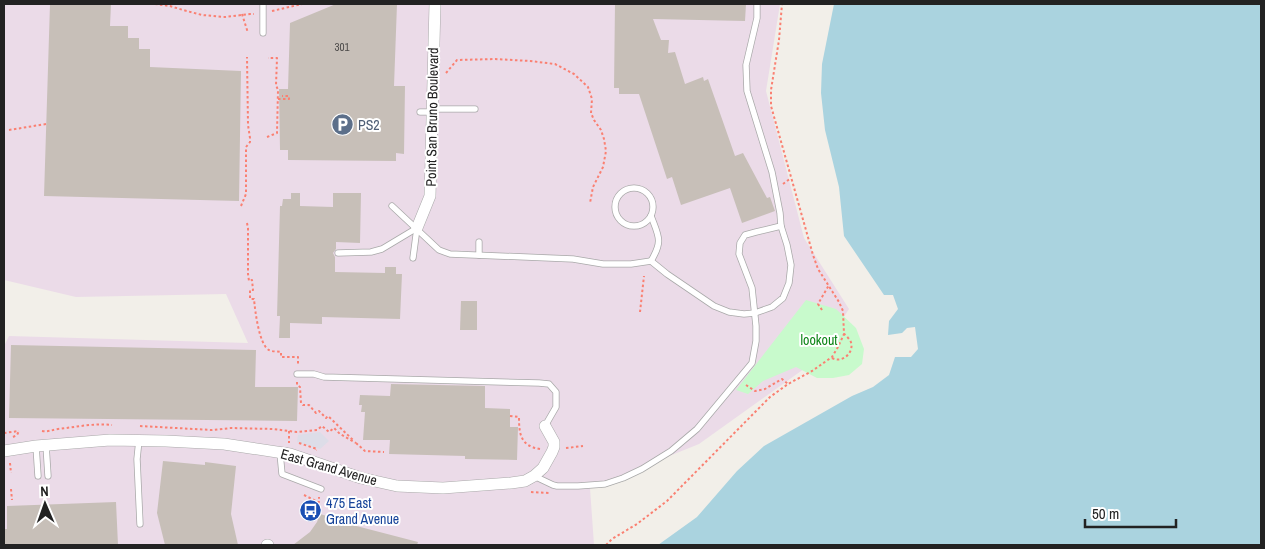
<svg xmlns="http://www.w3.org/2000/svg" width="1265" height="549" font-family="'Archivo Narrow',sans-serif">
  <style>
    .industrial { fill: #ebdbe8 }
    .park { fill: #c8facc }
    .plaza { fill: #dddde8 }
    .water { fill: #aad3df }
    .building { fill: #c7bfb8 }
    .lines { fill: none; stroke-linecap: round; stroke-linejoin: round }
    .lane-casing { stroke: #a9a9a9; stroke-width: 7 }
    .street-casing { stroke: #a9a9a9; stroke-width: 12 }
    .path { stroke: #fa8072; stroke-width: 2; stroke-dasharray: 2.5 2.5; stroke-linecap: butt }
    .lane { stroke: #fff; stroke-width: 5.5 }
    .street { stroke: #fff; stroke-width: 11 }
    .labels { text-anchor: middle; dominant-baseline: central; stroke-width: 4; stroke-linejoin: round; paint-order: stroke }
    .number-label { font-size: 11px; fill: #4b4948 }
    .street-label { font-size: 14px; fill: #222; stroke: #fff }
    .service-label { font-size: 14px; fill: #4e5e75; stroke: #fff; text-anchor: start }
    .park-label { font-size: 14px; fill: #0c8416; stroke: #fff }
    .transit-label { font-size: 14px; fill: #164399; stroke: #fff; text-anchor: start }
  </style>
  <rect width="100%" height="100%" fill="#f2efe9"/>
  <polygon class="industrial" points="4,4 780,4 766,91 804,238 849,309 815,361 699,444 590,488 594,545 4,545 4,346 9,336 248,343 226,294 76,297 4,280"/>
  <polygon class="park" points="806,300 836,309 856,328 864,349 862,364 849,375 833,378 817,378 796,367 763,381 748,394 736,390"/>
  <polygon class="plaza" points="320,432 329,441 320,449 297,442 298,435"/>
  <polygon class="water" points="834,4 1261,4 1261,545 658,545 697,517 737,471 764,446 852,396 873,387 889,375 895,357 911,357 918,349 915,327 907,328 902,333 888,335 889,321 898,309 893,295 884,295 844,236 839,187 825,130 821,93 822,64"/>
  <g class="building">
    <polygon points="50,4 111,4 110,26 128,26 128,38 139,38 139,49 150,49 150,67 241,71 239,201 44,196"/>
    <polygon points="336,4 397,4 394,86 405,86 404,154 396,153 396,161 288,160 288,150 280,150 279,89 288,89 290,23"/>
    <polygon points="615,4 746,4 745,21 653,19 661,40 669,40 668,53 675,52 685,84 703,77 704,81 708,79 735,156 743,153 767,198 770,197 775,211 742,223 730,188 681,205 672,177 667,179 639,94 619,94 619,88 614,88"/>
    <polygon points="291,193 300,193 300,206 333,207 333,193 361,193 360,243 336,242 336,249 333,253 335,257 335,272 385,273 385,267 396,267 396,274 402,274 400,319 322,317 322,324 290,323 290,338 279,338 280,316 277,316 280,206 282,206 283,199 291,199"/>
    <polygon points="461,301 477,301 477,330 460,330"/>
    <polygon points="11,345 256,350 255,387 298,387 297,421 9,418"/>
    <polygon points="391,384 485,386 485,408 510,409 510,427 518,427 517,460 465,459 465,456 389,454 390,440 363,440 365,412 361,412 362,405 359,405 360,395 390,396"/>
    <polygon points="163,461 205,465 205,462 236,466 231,514 238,545 165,545 157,513"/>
    <polygon points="116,502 118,545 4,545 4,529 7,529 7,506"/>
    <polygon points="320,514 341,520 341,522 418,542 417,545 293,545 310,532 317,522"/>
  </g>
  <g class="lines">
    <defs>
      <g id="lane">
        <polyline points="263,33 263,4"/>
        <polyline points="433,109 475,109"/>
        <polyline points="420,112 433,112"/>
        <circle cx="634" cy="207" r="19"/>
        <polyline points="392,206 439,250 450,254 573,259 603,264 631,264 651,261 667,274 714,306 729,312 744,314 755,313 772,307 783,298 789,283 791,265 787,245 781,226 780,213 772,172 747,91 746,65 757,18 757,4"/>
        <polyline points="338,253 371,252 382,249 417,228"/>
        <polyline points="479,255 479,242"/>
        <polyline points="413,258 417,228"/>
        <path d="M 651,261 C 663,241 659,237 651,216"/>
        <polyline points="297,374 314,374 324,377 539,383 549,384 556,392 556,407 545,426"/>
        <polyline points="139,440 137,459 140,524"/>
        <polyline points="46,445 48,476"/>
        <polyline points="36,446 38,476"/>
        <polyline points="280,453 282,474 321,489"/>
        <polyline points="534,476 553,485 557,486 578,486 605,484 623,478 642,469 671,451 697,429 752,363 756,341 756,326 752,288 739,254 740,243 745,235 756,232 781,226"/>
      </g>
      <g id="street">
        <polyline points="417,228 430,196 435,4"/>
        <polyline points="4,451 36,446 110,440 166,441 224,444 290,454 361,478 397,486 443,488 511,483 525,481 534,476 543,468 552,452 554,447 554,442 545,426"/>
        <polyline points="267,545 268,545"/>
      </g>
    </defs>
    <use href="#lane" class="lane-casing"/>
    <use href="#street" class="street-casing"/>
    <g class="path">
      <polyline points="155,4 170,6 183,10 202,15 225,17 250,14 254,14"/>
      <polyline points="272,11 302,4"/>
      <polyline points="242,14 248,33"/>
      <polyline points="446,73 457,60 495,59 530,61 555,64 574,74 588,87 592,99 591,113 594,120 601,130 604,139 606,151 603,167 593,187 590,203"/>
      <polyline points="278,99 289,99 289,96 282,96"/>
      <polyline points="9,130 46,124"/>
      <polyline points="267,137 277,133 278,90 276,85 277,58 268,58"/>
      <polyline points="783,184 791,178"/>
      <polyline points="241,206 246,194 246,147 250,142 250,138 248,125 247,57"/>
      <path d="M 247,223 L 248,228 L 248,274 L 249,281 L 252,280 L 253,290 L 250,290 L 250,299 L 254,299 C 255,310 259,345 269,350 C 272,352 277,351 281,352 L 281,357 L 298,357 L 298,364"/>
      <polyline points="822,310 818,304 829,285"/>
      <polyline points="640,312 644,276"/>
      <path d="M 832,358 C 843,364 856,351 850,340 C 848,338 846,335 844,334"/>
      <polyline points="297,382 297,385 300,387 301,403 303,405 309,405 316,413 319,411 326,418 328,416 353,440"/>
      <polyline points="746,385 755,391 765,389 782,379 788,384"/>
      <path d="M 510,416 L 519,417 C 519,435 521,446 540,449"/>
      <polyline points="140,426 212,430 231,428 273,429 297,432 317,430 322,426 329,432 334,428 340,434 356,443"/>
      <path d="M 42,431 C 48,432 52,430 58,429 C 76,427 94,423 112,425"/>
      <polyline points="289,431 289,443"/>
      <polyline points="4,433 19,431"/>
      <polyline points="13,437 17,435 19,431"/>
      <polyline points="299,443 317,449 316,450"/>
      <polyline points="356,443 365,451 384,452"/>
      <polyline points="566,448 583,446"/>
      <polyline points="10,463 11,473"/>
      <polyline points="11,489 12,500"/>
      <polyline points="531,492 549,493"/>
      <polyline points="304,495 318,502 319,502 319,497"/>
      <polyline points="606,545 612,539 637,524 667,501 770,397 788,384 812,371 832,357 838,347 844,334 843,311 839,302 818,269 813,255 771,106 771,90 779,40 782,4"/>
    </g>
    <use href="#lane" class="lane"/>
    <use href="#street" class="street"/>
  </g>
  <defs>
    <symbol id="parking-disc" viewBox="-11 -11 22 22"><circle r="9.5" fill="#5c6f8a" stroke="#fff"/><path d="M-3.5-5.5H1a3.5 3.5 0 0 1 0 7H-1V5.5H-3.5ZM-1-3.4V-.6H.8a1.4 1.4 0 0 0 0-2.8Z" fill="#fff"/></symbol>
    <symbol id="bus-disc" viewBox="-11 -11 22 22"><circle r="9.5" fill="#1a4fb4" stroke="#fff"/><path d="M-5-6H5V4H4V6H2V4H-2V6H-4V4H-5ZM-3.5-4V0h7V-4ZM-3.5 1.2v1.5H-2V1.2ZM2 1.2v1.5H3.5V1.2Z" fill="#fff"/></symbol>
  </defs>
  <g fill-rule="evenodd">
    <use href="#parking-disc" x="330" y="112" width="25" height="25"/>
    <use href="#bus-disc" x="298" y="498" width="25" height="25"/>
  </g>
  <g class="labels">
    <g class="number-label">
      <text x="342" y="47">301</text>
    </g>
    <g class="street-label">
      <text transform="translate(432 117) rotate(-89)">Point San Bruno Boulevard</text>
      <text transform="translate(329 467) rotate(16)">East Grand Avenue</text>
    </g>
    <g class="service-label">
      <text x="358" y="125">PS2</text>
    </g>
    <g class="park-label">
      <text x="819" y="340">lookout</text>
    </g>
    <g class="transit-label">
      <text x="326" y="503">475 East<tspan x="326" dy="16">Grand Avenue</tspan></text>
    </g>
  </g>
  <rect width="1265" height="549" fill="none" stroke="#222222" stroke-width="10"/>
  <g transform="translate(45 504) rotate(358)" stroke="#ffffff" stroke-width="4" paint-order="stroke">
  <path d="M0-4L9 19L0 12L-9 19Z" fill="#222222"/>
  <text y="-8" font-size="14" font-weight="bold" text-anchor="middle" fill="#222222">N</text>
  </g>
  <path d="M1085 519v8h91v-8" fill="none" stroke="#222222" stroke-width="2.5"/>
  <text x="1092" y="519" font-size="15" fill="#222222" stroke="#ffffff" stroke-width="4" paint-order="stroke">50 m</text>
</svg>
